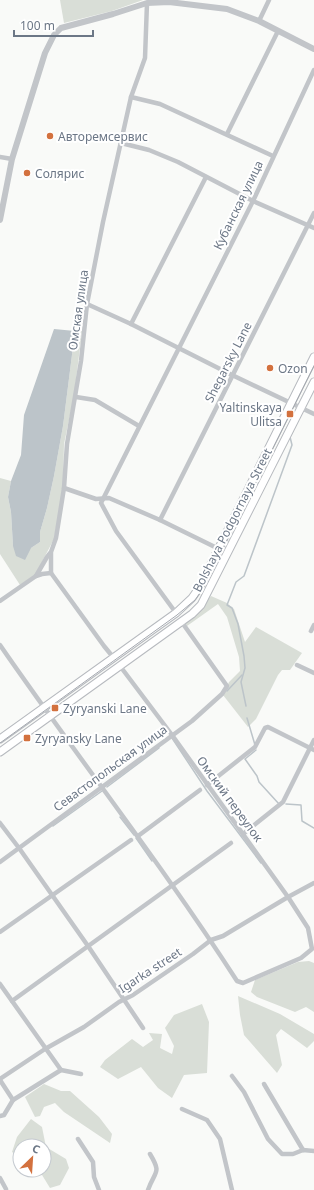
<svg xmlns="http://www.w3.org/2000/svg" width="314" height="1190" font-family="'Noto Sans',sans-serif">
  <style>
    .green { fill: #d9ded7 }
    .water { fill: #bcc4c9 }
    .lines { fill: none; stroke-linecap: round; stroke-linejoin: round }
    .stream { stroke: #bcc4c9; stroke-width: 1.5 }
    .secondary-casing { stroke: #b7babf; stroke-width: 9 }
    .minor { stroke: #c2c5c9; stroke-width: 4.5 }
    .tertiary { stroke: #c2c5c9; stroke-width: 6 }
    .secondary { stroke: #fff; stroke-width: 7 }
    .tram { stroke: #a4a8af; stroke-width: 1 }
    .poi-dot { fill: #d3713e; stroke: #fff; stroke-width: 1.5 }
    .labels { text-anchor: middle; dominant-baseline: central; stroke-width: 4; stroke-linejoin: round; paint-order: stroke }
    .poi-label { font-size: 12px; fill: #6c7786; stroke: #fff; text-anchor: start }
    .street-label { font-size: 12px; fill: #6c7786; stroke: #fff }
  </style>
  <rect width="100%" height="100%" fill="#f9faf8"/>
  <g class="green">
    <polygon points="60,0 143,0 112,11 64,23"/>
    <polygon points="75,331 82,331 74,396 64,444 63,487 54,539 35,575 20,585 0,554 0,478 11,481 8,497 11,512 13,546 31,548 40,542 40,532 47,508 54,476 63,426"/>
    <polygon points="211,596 227,603 234,609 245,642 256,627 302,653 290,670 282,670 278,675 256,719 248,727 223,695 229,682 240,671 239,657 227,617 218,604 187,626 184,621 203,606"/>
    <polygon points="309,961 314,963 314,1012 306,1007 295,1012 257,997 251,992 255,980 298,962"/>
    <polygon points="238,996 280,1014 314,1034 314,1041 307,1048 281,1029 276,1035 282,1065 277,1073 244,1035 240,1015"/>
    <polygon points="202,1004 209,1022 207,1073 184,1075 172,1098 158,1088 141,1067 118,1079 100,1067 105,1060 132,1039 143,1047 153,1040 149,1033 162,1034 160,1048 172,1054 174,1046 165,1028 174,1015"/>
    <polygon points="44,1084 61,1091 70,1091 99,1117 112,1134 110,1143 64,1112 55,1103 44,1107 40,1116 35,1117 25,1097"/>
    <polygon points="31,1119 42,1127 46,1147 66,1159 69,1168 60,1185 50,1188 39,1170 44,1170 44,1146 20,1146 20,1157 12,1152 17,1137"/>
  </g>
  <polygon class="water" points="54,329 75,331 63,426 54,476 47,508 40,532 40,542 31,548 25,560 16,556 13,546 11,512 8,497 11,481 21,455 24,415"/>
  <g class="lines">
    <g class="stream">
      <polyline points="227,691 242,675"/>
      <polyline points="246,706 241,682 245,668 244,656 238,624 232,608 227,605 236,582 244,576 292,445 290,437 293,431"/>
      <polyline points="247,718 255,745"/>
      <polyline points="172,738 207,791 261,863"/>
      <polyline points="256,750 245,759 257,776 259,782 279,804"/>
      <polyline points="107,787 159,748"/>
      <polyline points="286,804 301,805 302,821 314,828"/>
      <polyline points="120,817 134,835"/>
      <polyline points="53,826 102,791"/>
      <polyline points="136,838 152,861"/>
    </g>
    <defs>
      <g id="secondary">
        <polyline points="0,739 176,613 192,598 199,588 314,357"/>
        <polyline points="0,752 192,614 201,605 314,382"/>
      </g>
    </defs>
    <use href="#secondary" class="secondary-casing"/>
    <g class="minor">
      <polyline points="259,21 269,0"/>
      <polyline points="131,97 160,104 273,156"/>
      <polyline points="227,134 278,31"/>
      <polyline points="121,143 149,150 178,162 253,201 314,228"/>
      <polyline points="0,157 12,159"/>
      <polyline points="87,304 131,324 232,375 314,414"/>
      <polyline points="131,324 206,177"/>
      <polyline points="76,397 95,400 139,426"/>
      <polyline points="64,488 96,499 109,498 160,520 219,549"/>
      <polyline points="160,520 314,213"/>
      <polyline points="51,553 51,573"/>
      <polyline points="36,576 42,574 51,573 104,646 113,657"/>
      <polyline points="0,601 36,576 47,557 51,552 56,538 64,488 67,444 81,361 87,304 103,222 131,97 145,58 147,3"/>
      <polyline points="176,613 116,531 101,503 253,201 314,70"/>
      <polyline points="311,631 314,625"/>
      <path d="M 0,645 C 78,758 163,866 237,981 L 243,983 L 301,958 L 312,949 L 308,928 L 288,897 L 172,735 L 120,666"/>
      <polyline points="297,665 314,673"/>
      <polyline points="207,785 255,747 265,728 268,727 314,750"/>
      <polyline points="0,823 19,848 88,946 143,1028"/>
      <polyline points="243,834 283,802 314,740"/>
      <polyline points="138,836 200,790"/>
      <polyline points="0,862 192,721 222,694 227,686 181,621"/>
      <polyline points="0,932 131,840"/>
      <polyline points="0,984 61,1070"/>
      <polyline points="12,1001 231,843"/>
      <polyline points="232,1076 244,1092 268,1139 282,1154 293,1154 303,1150 314,1151"/>
      <polyline points="0,1079 45,1049 84,1027 119,1002 133,995 193,954 211,940 223,936 288,897 314,883"/>
      <polyline points="0,1080 13,1100"/>
      <polyline points="264,1084 303,1150"/>
      <polyline points="182,1109 207,1120 220,1139 232,1190"/>
      <polyline points="0,1116 4,1115 13,1100 61,1070 81,1074"/>
      <polyline points="78,1139 93,1162 94,1177 99,1190"/>
      <polyline points="0,1178 6,1189"/>
      <path d="M 148,1190 C 155,1170 162,1174 150,1154"/>
    </g>
    <polyline class="tertiary" points="0,220 12,159 45,53 54,35 61,28 113,14 147,3 169,2 227,9 259,21 314,49"/>
    <use href="#secondary" class="secondary"/>
    <polyline class="tram" points="0,743 177,615 195,600 202,590 314,366"/>
  </g>
  <g class="poi-dot">
    <circle cx="50" cy="136" r="4"/>
    <circle cx="27" cy="173" r="4"/>
    <circle cx="270" cy="368" r="4"/>
    <rect x="286" y="410" width="8" height="8" rx="2"/>
    <rect x="51" y="704" width="8" height="8" rx="2"/>
    <rect x="23" y="734" width="8" height="8" rx="2"/>
  </g>
  <g class="labels">
    <g class="poi-label">
      <text x="58" y="136">Авторемсервис</text>
      <text x="35" y="173">Солярис</text>
      <text x="278" y="368">Ozon</text>
      <text x="282" y="407" text-anchor="end">Yaltinskaya<tspan x="282" dy="14">Ulitsa</tspan></text>
      <text x="63" y="708">Zyryanski Lane</text>
      <text x="35" y="738">Zyryansky Lane</text>
    </g>
    <g class="street-label">
      <text transform="translate(238 205) rotate(-64)">Кубанская улица</text>
      <text transform="translate(78 310) rotate(-82)">Омская улица</text>
      <text transform="translate(228 362) rotate(-63)">Shegarsky Lane</text>
      <text transform="translate(232 520) rotate(-63)">Bolshaya Podgornaya Street</text>
      <text transform="translate(110 768) rotate(-36)">Севастопольская улица</text>
      <text transform="translate(230 799) rotate(54)">Омский переулок</text>
      <text transform="translate(150 970) rotate(-33)">Igarka street</text>
    </g>
  </g>
  <g transform="translate(32 1158) rotate(25)"><circle r="19" fill="#ffffff" stroke="#c4c9cf"/>
  <path d="M0-3L7 15L0 10L-7 15Z" fill="#d3713e"/>
  <text y="-6" font-size="11" font-weight="bold" text-anchor="middle" fill="#6c7786">С</text>
  </g>
  <path d="M14 30v6h79v-6" fill="none" stroke="#6c7786" stroke-width="2"/>
  <text x="20" y="30" font-size="12" fill="#6c7786" stroke="#ffffff" stroke-width="3" paint-order="stroke">100 m</text>
</svg>
